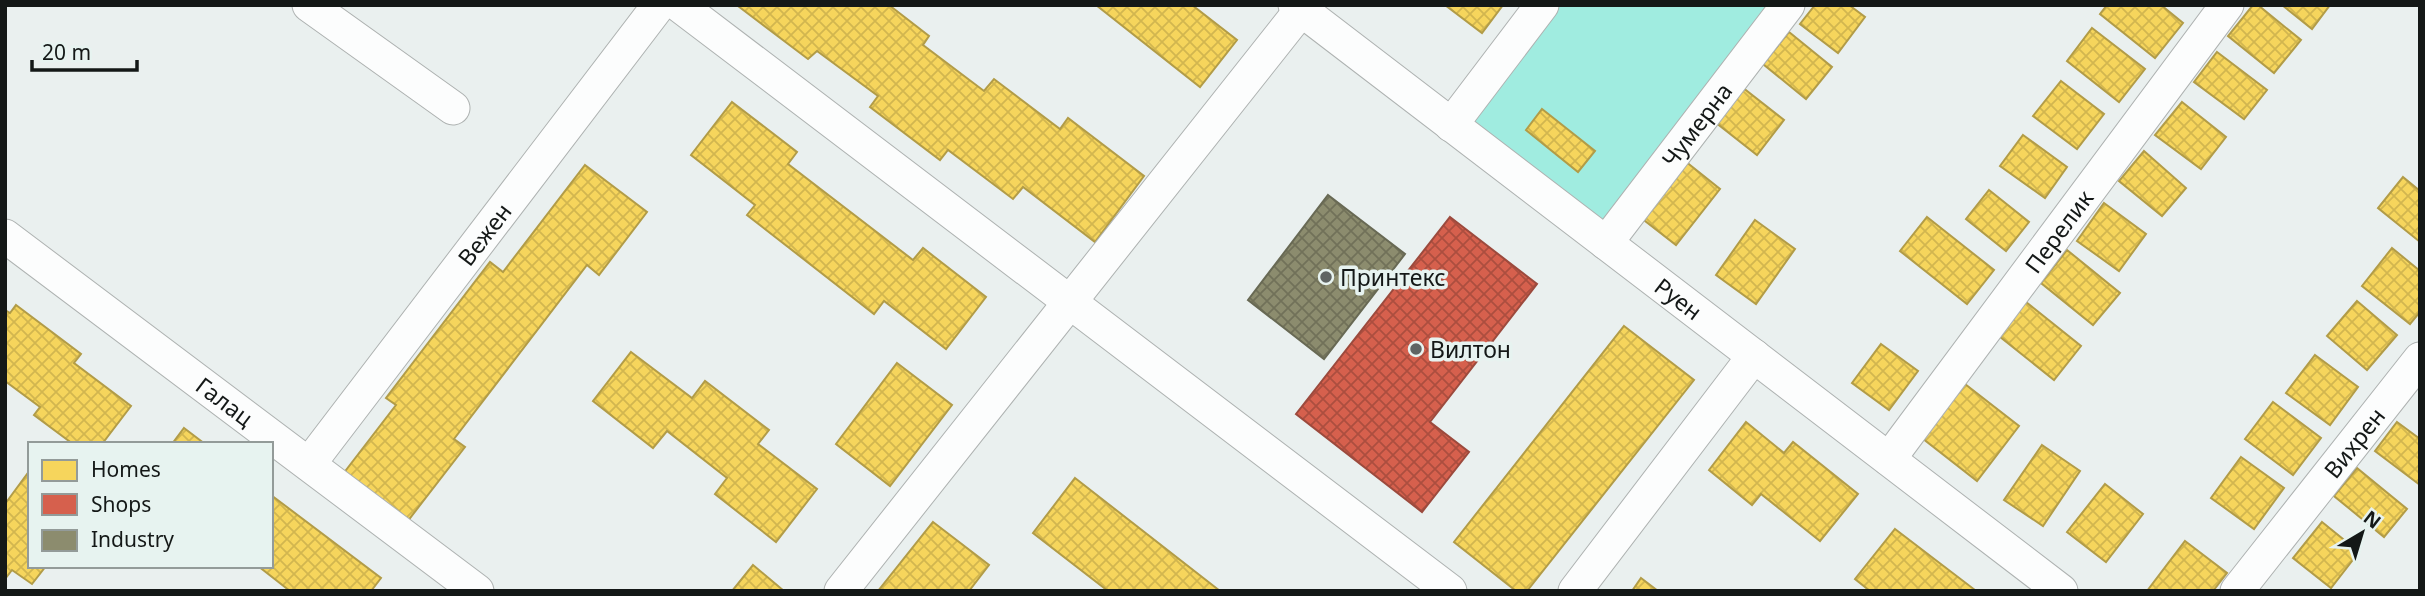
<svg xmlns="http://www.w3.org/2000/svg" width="2425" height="596" font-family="'Noto Sans',sans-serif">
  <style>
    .grass { fill: #a0ece0 }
    .homes { fill: url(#homes-cross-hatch); stroke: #b29c47; stroke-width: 2 }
    .shops { fill: url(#shops-cross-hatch); stroke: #9c4a3d; stroke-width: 2 }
    .industry { fill: url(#industry-cross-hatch); stroke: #686954; stroke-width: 2 }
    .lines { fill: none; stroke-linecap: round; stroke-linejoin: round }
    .minor-casing { stroke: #aeb2b1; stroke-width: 35 }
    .minor { stroke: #fcfdfd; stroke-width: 33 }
    .poi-dot { fill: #5f6463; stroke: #e7f3f0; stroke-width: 2.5 }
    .labels { text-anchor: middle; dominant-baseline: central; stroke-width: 7; stroke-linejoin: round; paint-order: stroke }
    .street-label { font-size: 23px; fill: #141817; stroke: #e7f3f0 }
    .poi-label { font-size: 23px; fill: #141817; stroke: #e7f3f0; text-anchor: start }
  </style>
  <defs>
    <pattern id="homes-cross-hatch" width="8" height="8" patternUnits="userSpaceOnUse" patternTransform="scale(1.75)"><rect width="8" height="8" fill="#f6d55c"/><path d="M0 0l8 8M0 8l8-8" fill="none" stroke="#d2b64f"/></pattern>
    <pattern id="shops-cross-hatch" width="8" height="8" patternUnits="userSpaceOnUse" patternTransform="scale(1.75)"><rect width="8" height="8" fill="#d6604d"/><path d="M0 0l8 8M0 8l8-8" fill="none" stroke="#ac4e3f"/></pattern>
    <pattern id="industry-cross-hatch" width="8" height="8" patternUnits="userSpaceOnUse" patternTransform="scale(1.75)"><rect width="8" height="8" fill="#8c8c6e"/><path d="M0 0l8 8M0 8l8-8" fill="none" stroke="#717159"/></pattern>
  </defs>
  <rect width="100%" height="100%" fill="#eaf0ef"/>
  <polygon class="grass" points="1542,5 1788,5 1606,243 1451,125"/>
  <g class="homes">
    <polygon points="889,5 929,36 923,45 984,91 994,79 1060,129 1068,118 1144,176 1095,242 1023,187 1013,199 948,150 940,160 870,107 878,96 817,51 808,59 738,6"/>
    <polygon points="1096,5 1192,5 1237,40 1200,87"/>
    <polygon points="1445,5 1503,5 1482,33"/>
    <polygon points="1815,5 1849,5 1865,17 1838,53 1800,24"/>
    <polygon points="2107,5 2161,5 2183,23 2155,58 2100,14"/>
    <polygon points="2253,5 2258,5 2301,40 2274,73 2228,36"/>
    <polygon points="2282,5 2330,5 2312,29"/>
    <polygon points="2092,28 2145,69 2119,102 2067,61"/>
    <polygon points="1789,32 1832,67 1806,99 1763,64"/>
    <polygon points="2217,52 2267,90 2244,119 2194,82"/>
    <polygon points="2061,81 2104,114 2077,149 2033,116"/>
    <polygon points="1742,87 1784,120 1757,155 1715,122"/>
    <polygon points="732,102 797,152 788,164 913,260 923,248 986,297 946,349 884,301 874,314 747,215 755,205 691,155"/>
    <polygon points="2182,102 2226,137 2201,169 2155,135"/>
    <polygon points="1542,109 1595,151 1578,172 1526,130"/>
    <polygon points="2023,135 2067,167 2045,198 2000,166"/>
    <polygon points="2144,151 2186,188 2162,216 2119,181"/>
    <polygon points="1685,161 1720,189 1676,245 1640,217"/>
    <polygon points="585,165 647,212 599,275 587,265 454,439 465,447 407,522 343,474 396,405 386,398 490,262 503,272"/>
    <polygon points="2403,177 2420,191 2420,242 2378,208"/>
    <polygon points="1989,190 2029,222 2006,251 1966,219"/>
    <polygon points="2104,203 2146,234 2119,271 2077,241"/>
    <polygon points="1927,217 1994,270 1967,304 1900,251"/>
    <polygon points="1755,220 1795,249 1756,304 1716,275"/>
    <polygon points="2392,248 2420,271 2420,312 2410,324 2362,286"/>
    <polygon points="2067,250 2120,293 2093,325 2041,283"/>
    <polygon points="2357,301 2397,335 2367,370 2327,336"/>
    <polygon points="2026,302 2081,346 2054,380 1999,336"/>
    <polygon points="16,305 81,354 74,363 131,406 102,444 73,444 34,415 40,407 5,381 5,310 10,313"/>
    <polygon points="1624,326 1694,380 1527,591 1516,591 1454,542"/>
    <polygon points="1881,344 1918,371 1889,410 1852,383"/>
    <polygon points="631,352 692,398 705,381 769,430 758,444 817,489 776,542 715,494 727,478 667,431 653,448 593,401"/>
    <polygon points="2315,355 2358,387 2330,425 2286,393"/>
    <polygon points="897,363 952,405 890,486 836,444"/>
    <polygon points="1965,384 2019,426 1977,481 1922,438"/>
    <polygon points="2273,402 2321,438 2293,475 2245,439"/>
    <polygon points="1746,422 1784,453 1793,442 1858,494 1820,541 1761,494 1752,505 1709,470"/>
    <polygon points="2397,422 2420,439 2420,485 2375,451"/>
    <polygon points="184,428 205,444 172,444"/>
    <polygon points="2042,445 2080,471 2043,526 2004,500"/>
    <polygon points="2241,457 2284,488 2254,529 2211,498"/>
    <polygon points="2357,468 2407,509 2384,537 2334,496"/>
    <polygon points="30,470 30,566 46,566 32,584 12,570 5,579 5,504"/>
    <polygon points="1075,478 1220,591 1108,591 1033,533"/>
    <polygon points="2105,484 2143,514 2106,562 2067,532"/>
    <polygon points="271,495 381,578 371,591 290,591 258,566 271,566"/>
    <polygon points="933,522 989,565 969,591 878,591"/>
    <polygon points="2322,522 2359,552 2331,588 2293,558"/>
    <polygon points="1895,529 1975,590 1974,591 1870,591 1855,579"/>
    <polygon points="2185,541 2227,573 2213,591 2147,591"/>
    <polygon points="753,565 784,591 732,591"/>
    <polygon points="1641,578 1658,591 1632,591"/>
  </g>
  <polygon class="shops" points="1450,217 1537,284 1430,422 1469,452 1422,512 1296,414"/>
  <polygon class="industry" points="1328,195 1405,254 1324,359 1248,300"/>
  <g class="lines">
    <defs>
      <g id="minor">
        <polyline points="309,5 453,108"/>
        <polyline points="679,5 1450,591"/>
        <path id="s1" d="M 1295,5 L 2061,591"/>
        <polyline points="1451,125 1542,5"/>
        <path id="s2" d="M 5,236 L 477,591"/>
        <path id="s3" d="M 1606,243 L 1788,5"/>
        <path id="s4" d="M 1889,459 L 2227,5"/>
        <path id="s5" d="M 309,464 L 659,5"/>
        <polyline points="841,591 1301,10"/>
        <polyline points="1575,591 1754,356"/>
        <path id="s6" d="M 2237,591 L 2420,359"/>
      </g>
    </defs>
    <use href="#minor" class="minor-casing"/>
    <use href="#minor" class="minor"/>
  </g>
  <g class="poi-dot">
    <circle cx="1326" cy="277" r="7"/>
    <circle cx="1416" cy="349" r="7"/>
  </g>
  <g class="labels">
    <g class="street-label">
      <text stroke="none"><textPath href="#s3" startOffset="149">Чумерна</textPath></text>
      <text stroke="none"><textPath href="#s4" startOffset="284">Перелик</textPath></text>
      <text stroke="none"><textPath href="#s5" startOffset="289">Вежен</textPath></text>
      <text stroke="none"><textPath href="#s1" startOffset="483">Руен</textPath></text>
      <text stroke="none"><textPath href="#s2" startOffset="275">Галац</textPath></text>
      <text stroke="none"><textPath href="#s6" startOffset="189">Вихрен</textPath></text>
    </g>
    <g class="poi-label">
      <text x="1340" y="277">Принтекс</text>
      <text x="1430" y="349">Вилтон</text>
    </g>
  </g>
  <rect width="2425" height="596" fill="none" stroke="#141817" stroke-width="14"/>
  <rect x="28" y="442" width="245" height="126" fill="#e7f3f0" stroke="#939b99" stroke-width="2"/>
  <rect x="42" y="460" width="35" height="21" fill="#f6d55c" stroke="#939b99" stroke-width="2"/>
  <text x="91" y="477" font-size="21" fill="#141817">Homes</text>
  <rect x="42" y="494" width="35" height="21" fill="#d6604d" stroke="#939b99" stroke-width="2"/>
  <text x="91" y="512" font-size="21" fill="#141817">Shops</text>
  <rect x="42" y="530" width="35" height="21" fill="#8c8c6e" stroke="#939b99" stroke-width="2"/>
  <text x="91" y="547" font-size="21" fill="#141817">Industry</text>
  <g transform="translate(2362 533) rotate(38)" stroke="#e7f3f0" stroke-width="5" paint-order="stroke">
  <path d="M0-5L12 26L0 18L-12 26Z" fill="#141817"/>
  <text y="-10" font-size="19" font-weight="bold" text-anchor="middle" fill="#141817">N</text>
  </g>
  <path d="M32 60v10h105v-10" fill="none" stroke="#141817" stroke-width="3.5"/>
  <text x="42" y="60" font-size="21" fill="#141817" stroke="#e7f3f0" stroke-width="5" paint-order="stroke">20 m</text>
</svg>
